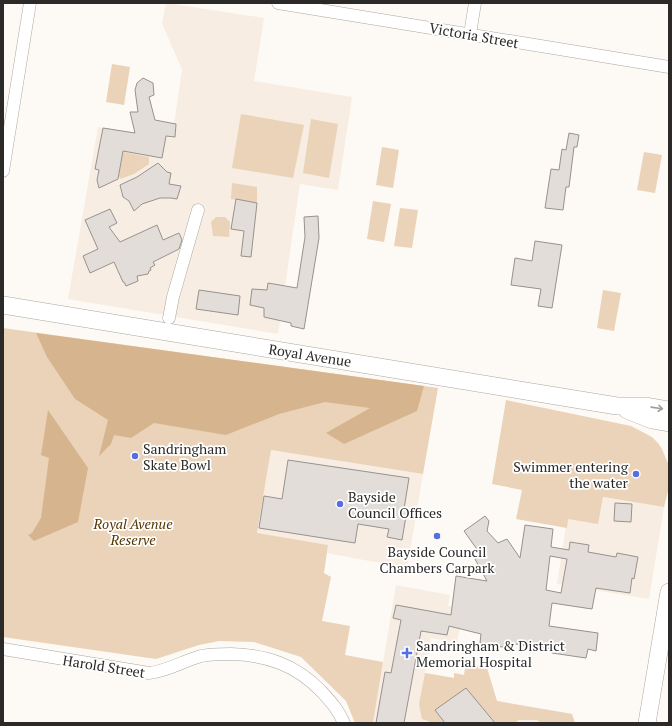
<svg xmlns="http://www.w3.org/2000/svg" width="672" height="726" font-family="'PT Serif',serif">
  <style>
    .built { fill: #f7ede2 }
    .green { fill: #ead3b8 }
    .forest { fill: #d6b58e }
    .building { fill: #e2ddd8; stroke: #97928e; fill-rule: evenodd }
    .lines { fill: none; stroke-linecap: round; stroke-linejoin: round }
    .street-casing { stroke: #aba7a2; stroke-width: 13 }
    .secondary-casing { stroke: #aba7a2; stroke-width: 18 }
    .street { stroke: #fff; stroke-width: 12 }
    .secondary { stroke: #fff; stroke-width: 17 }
    .oneway { stroke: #a09f9e }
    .poi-dot { fill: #556ee3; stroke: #fff; stroke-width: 1.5 }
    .labels { text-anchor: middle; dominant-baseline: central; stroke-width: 3.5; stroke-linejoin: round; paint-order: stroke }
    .street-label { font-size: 14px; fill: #2b2a28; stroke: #fff }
    .poi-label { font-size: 14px; fill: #2b2a28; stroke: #fff; text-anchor: start }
    .park-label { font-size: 14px; font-style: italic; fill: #543401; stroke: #fff }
  </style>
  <rect width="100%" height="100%" fill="#fdf9f4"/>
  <g class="built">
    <polygon points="166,3 264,18 254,81 352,97 338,190 300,184 278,334 68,299 98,127 172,138 182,70 162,23"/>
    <polygon points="271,450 423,474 407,568 327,553 328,545 257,534"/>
    <polygon points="602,497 664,507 649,599 557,584 567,519"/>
    <polygon points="396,585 450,595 448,606 463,609 457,643 431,638 425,673 454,678 454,673 464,675 466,664 487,668 497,701 572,714 575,723 373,723"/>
  </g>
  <g class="green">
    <polygon points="112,64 130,67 124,105 106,102"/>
    <polygon points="241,114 304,125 293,178 232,168"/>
    <polygon points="311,119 338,124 329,178 303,173"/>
    <polygon points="382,147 399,150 393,188 376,185"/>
    <polygon points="123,152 149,157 149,164 134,174 120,179 119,175"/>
    <polygon points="644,152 662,155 655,193 637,190"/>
    <polygon points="232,183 257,187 257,203 231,199"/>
    <polygon points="373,201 391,204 384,242 367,239"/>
    <polygon points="400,208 418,210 412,248 394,246"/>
    <polygon points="216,217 225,217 230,222 229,237 213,236 211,222"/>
    <polygon points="603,290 621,293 614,331 597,328"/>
    <polygon points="3,328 438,388 423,474 271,450 257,533 328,545 324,573 331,577 322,621 350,626 345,655 383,662 373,723 355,723 346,701 301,657 254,642 219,641 199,645 156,659 3,637"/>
    <polygon points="506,400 631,426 652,437 658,443 662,449 669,466 669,487 664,507 603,497 598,524 568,519 567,528 516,519 522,490 492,484"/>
    <polygon points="466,664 487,668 497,701 572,714 575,723 541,723 537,720 518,720 515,723 495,723 466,688 435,710 445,723 431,723 428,721 422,719 419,704 425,673 454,678 454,673 464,675"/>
  </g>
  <g class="forest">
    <polygon points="36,333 424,386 417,411 344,444 326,433 370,408 325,402 279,414 226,435 154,423 131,438 114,435 111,444 99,456 108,420 75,399 47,357"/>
    <polygon points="48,410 88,468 78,522 34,541 28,535 32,533 41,518 49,458 41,455"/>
  </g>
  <g class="building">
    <polygon points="143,78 153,83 154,95 149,97 155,120 176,124 175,137 166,136 162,158 123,151 118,179 99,188 97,180 99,170 95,169 103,128 135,133 130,112 138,112 135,90 137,83"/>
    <polygon points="569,133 579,135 577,147 574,147 569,187 566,187 563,210 545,208 551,169 559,170 562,149 566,150"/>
    <polygon points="158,163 167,172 171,173 169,184 181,186 177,199 171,198 160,198 142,204 134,211 129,201 123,197 120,185 137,177"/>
    <polygon points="236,199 257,203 251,257 241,256 244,231 231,229"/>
    <polygon points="110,209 117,223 109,227 120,242 157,225 163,240 179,233 182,240 179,249 153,262 155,265 150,268 151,270 149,271 148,274 137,276 138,281 126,286 124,282 123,282 114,262 90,273 83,256 98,249 85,220"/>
    <polygon points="318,216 319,238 304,329 291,326 291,323 264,317 264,308 250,305 252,289 267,290 268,283 297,288 305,237 304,217"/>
    <polygon points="535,241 562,245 552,308 538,306 541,289 511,285 515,258 532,261"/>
    <polygon points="199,290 240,296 238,315 196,309"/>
    <polygon points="288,460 409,478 404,509 407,510 402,540 387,537 389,529 358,524 355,543 259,528 264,496 282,499"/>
    <polygon points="615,503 632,504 631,522 614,521"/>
    <path d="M 485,516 L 489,521 L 487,531 L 498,543 L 507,539 L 520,558 L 525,525 L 553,529 L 551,547 L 569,550 L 570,542 L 589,545 L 588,552 L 616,557 L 617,553 L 638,557 L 634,579 L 632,578 L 630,593 L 596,588 L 592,609 L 552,603 L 549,626 L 598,633 L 596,651 L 588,649 L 586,658 L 552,653 L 552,649 L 508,643 L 508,648 L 480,643 L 481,634 L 449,626 L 447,635 L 421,631 L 404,723 L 376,723 L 385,672 L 391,673 L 401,620 L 393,618 L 396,605 L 451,615 L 456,576 L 487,581 L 475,559 L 481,555 L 464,531 ZM 550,556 L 567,559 L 561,593 L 546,590 Z"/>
    <polygon points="466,688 495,723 445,723 435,710"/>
  </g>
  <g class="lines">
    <defs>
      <g id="street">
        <polyline points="278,3 669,67"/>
        <polyline points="470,34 475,3"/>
        <polyline points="3,171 30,3"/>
        <polyline points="169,318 173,297 198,210"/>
        <path d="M 3,649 L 149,673 C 168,671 183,661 201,656 C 211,654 221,654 231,654 C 267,655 296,665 321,691 C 332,703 337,708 344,723"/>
      </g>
      <g id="secondary">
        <polyline points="3,305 617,406 646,406 669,410"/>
        <polyline points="627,410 652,420 669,423"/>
        <polyline points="647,723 669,592"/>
      </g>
    </defs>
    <use href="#street" class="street-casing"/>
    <use href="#secondary" class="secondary-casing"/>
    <use href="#street" class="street"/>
    <use href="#secondary" class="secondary"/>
  </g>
  <defs><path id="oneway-shaft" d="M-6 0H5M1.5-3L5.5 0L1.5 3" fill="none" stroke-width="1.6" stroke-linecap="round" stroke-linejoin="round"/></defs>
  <use class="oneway" href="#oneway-shaft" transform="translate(657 408) rotate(8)"/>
  <g class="poi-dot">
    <circle cx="135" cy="456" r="4"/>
    <circle cx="636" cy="474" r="4"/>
    <circle cx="340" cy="504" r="4"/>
    <circle cx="437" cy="536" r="4"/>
    <path d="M405 647h4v4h4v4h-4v4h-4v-4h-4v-4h4z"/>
  </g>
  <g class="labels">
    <g class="street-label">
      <text transform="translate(474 35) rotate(10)">Victoria Street</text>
      <text transform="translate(310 355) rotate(9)">Royal Avenue</text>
      <text transform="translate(104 666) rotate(9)">Harold Street</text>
    </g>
    <g class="poi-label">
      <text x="143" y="448">Sandringham<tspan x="143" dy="16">Skate Bowl</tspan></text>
      <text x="628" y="466" text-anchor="end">Swimmer entering<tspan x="628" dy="16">the water</tspan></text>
      <text x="348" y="496">Bayside<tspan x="348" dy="16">Council Offices</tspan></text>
      <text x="437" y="551" text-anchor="middle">Bayside Council<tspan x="437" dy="16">Chambers Carpark</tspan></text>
      <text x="416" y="645">Sandringham &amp; District<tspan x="416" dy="16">Memorial Hospital</tspan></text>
    </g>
    <g class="park-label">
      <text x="133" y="523">Royal Avenue<tspan x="133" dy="16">Reserve</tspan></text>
    </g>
  </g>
  <rect width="672" height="726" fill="none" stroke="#2b2a28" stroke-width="8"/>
</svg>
